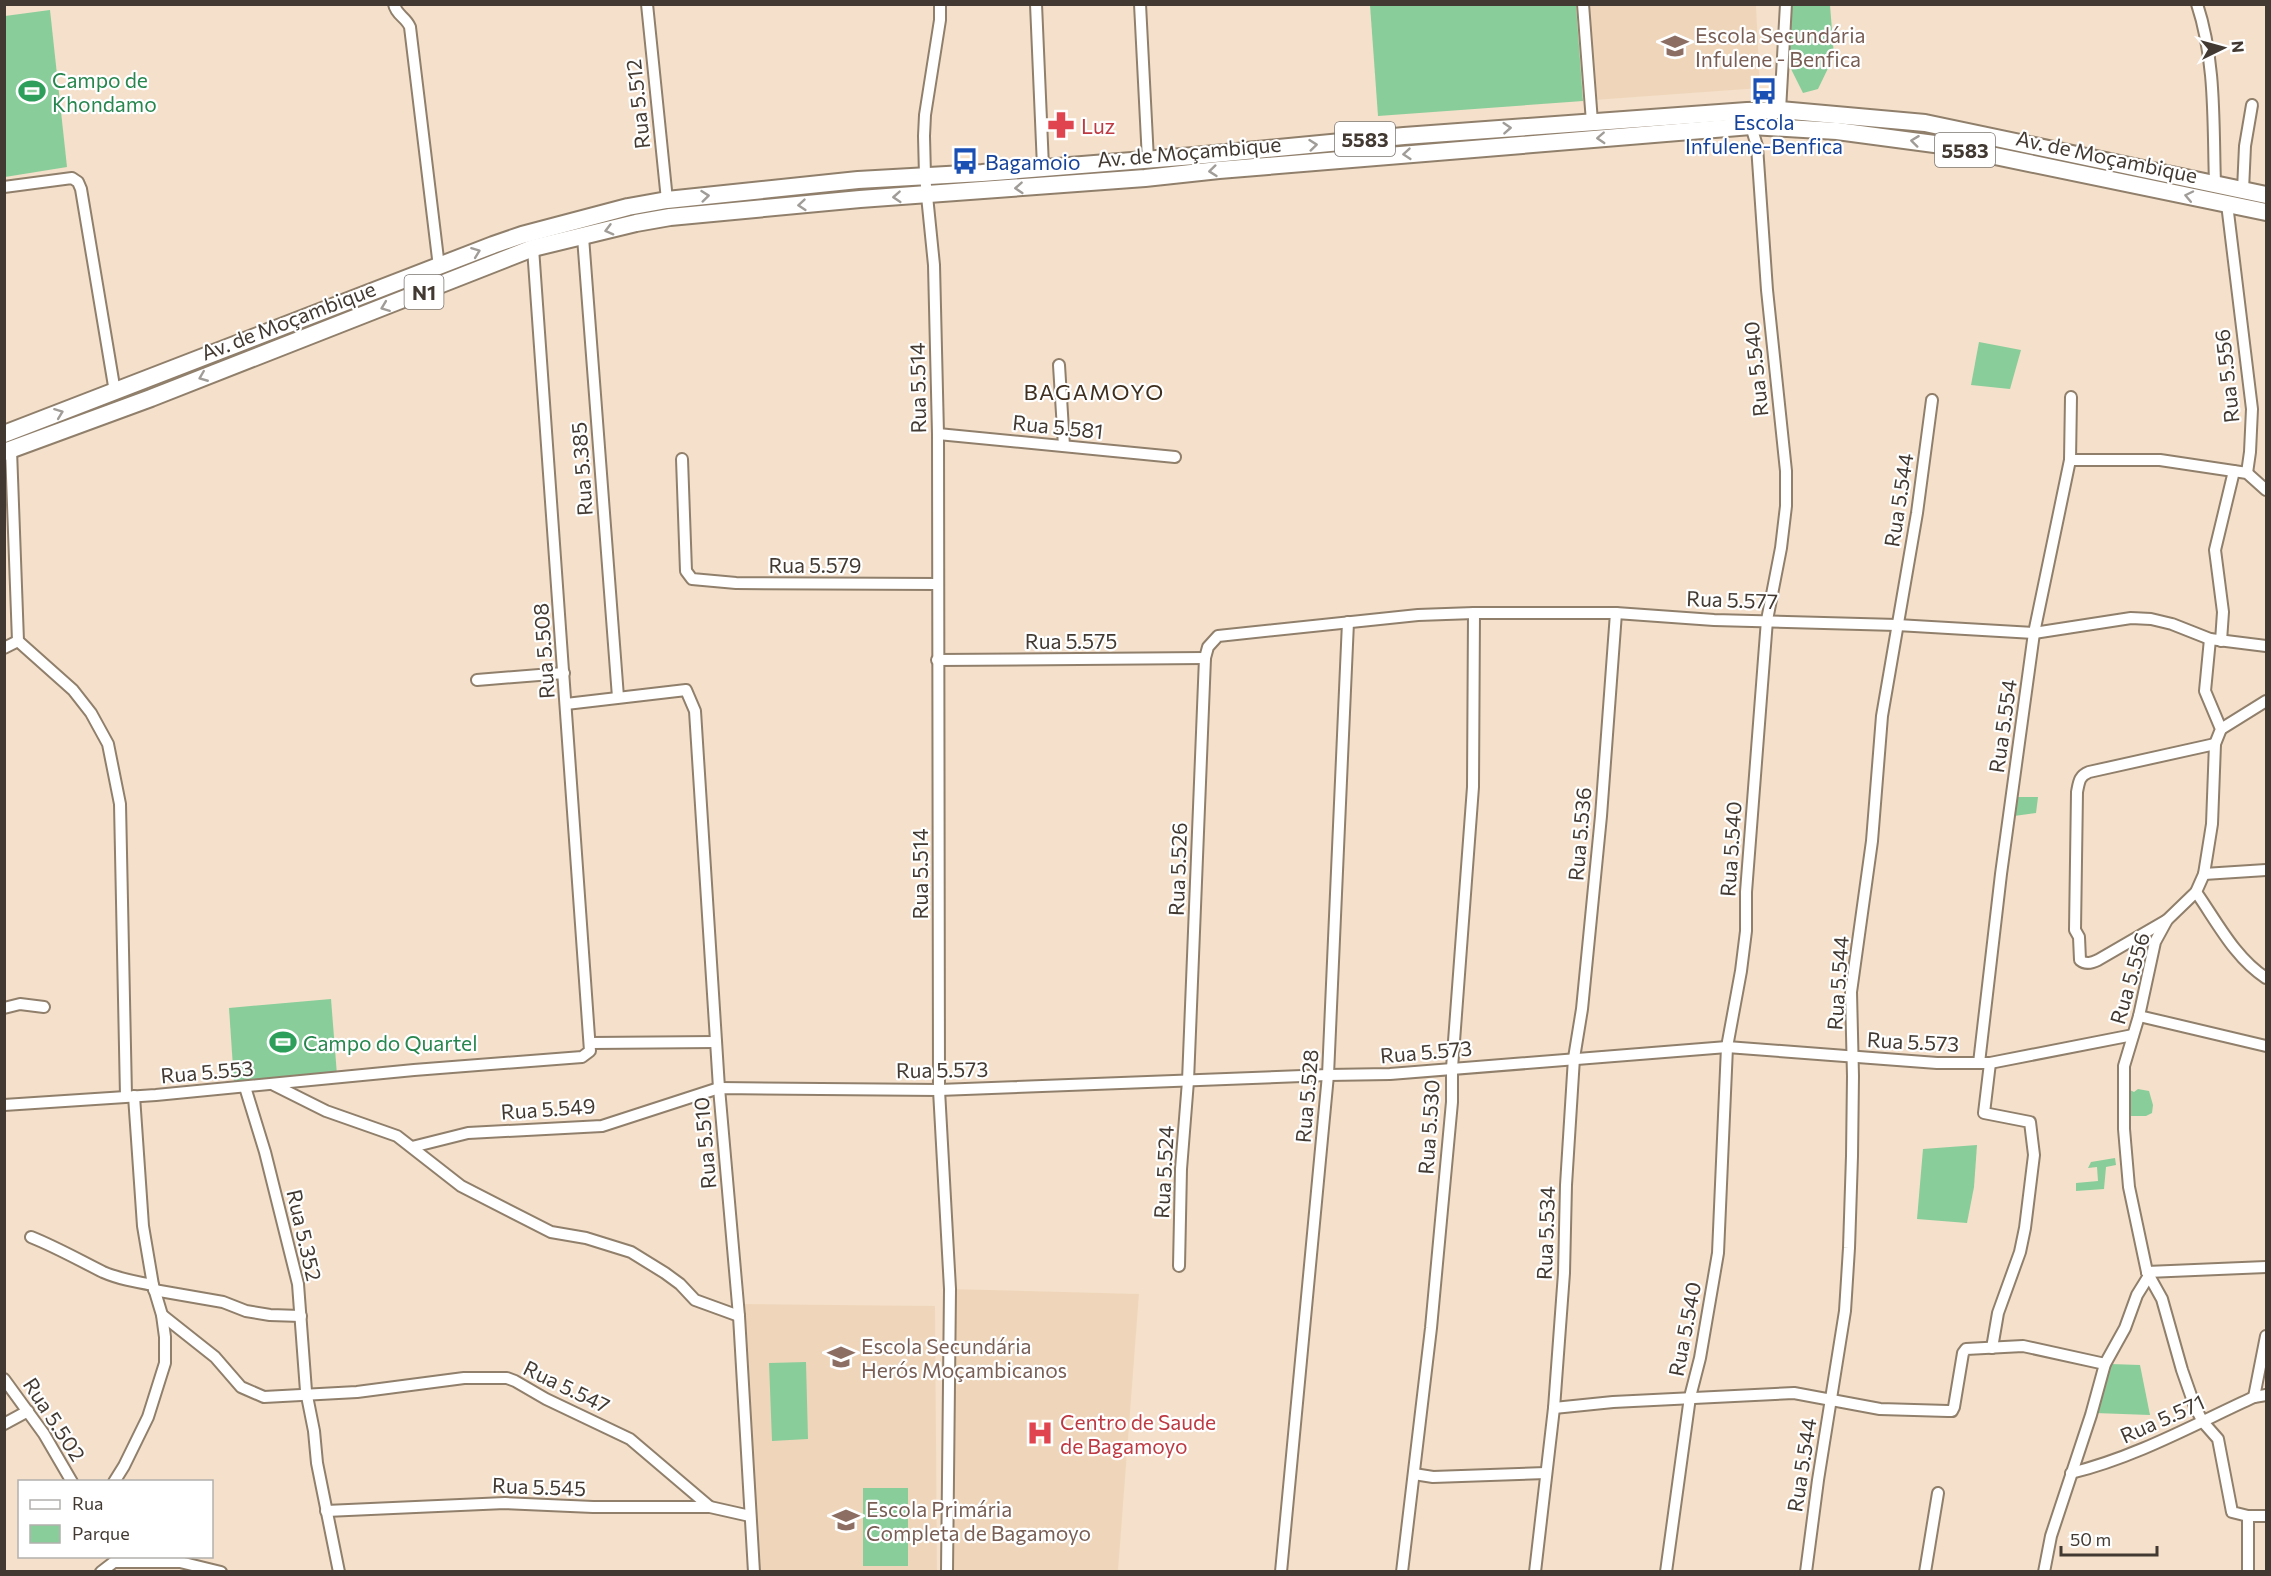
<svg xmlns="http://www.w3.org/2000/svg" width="2271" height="1576" font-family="Commissioner,sans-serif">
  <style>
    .built { fill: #efd6ba }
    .green { fill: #89cd9b }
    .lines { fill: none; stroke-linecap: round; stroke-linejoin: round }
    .minor-casing { stroke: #907f6b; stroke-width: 14 }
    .trunk-casing { stroke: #907f6b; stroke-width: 20 }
    .minor { stroke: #fff; stroke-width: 10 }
    .trunk { stroke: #fff; stroke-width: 16 }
    .oneway { stroke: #a09c98 }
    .labels { text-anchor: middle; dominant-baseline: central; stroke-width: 4.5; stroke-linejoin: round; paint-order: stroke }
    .shield { fill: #fff; stroke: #7b7570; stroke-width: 1.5 }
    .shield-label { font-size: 20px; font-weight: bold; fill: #423a32 }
    .education-label { font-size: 21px; fill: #785e54; stroke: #fff; text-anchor: start }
    .leisure-label { font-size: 21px; fill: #27864d; stroke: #fff; text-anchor: start }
    .street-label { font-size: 21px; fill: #423a32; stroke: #fff }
    .transit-label { font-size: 21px; fill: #164399; stroke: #fff }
    .health-label { font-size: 21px; fill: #be3a42; stroke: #fff; text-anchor: start }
    .neighbourhood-label { font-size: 22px; letter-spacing: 1.5px; fill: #3e2f1e; stroke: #fff }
  </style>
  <rect width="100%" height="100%" fill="#f4e0cb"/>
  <g class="built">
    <polygon points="1589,5 1756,5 1760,88 1594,100"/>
    <polygon points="950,1289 1139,1294 1118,1571 951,1571"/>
    <polygon points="743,1304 935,1306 937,1571 758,1571"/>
  </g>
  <g class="green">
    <polygon points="1370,5 1576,5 1583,101 1378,116"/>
    <polygon points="1790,5 1830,5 1834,56 1818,89 1803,93 1790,67 1786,33"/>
    <polygon points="50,10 67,167 5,177 5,16"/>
    <polygon points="1979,342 2021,350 2010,389 1971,385"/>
    <polygon points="2015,797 2038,797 2036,813 2014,816"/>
    <polygon points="331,999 337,1075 234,1082 229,1008"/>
    <polygon points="2128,1089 2134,1092 2138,1089 2149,1091 2153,1105 2152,1113 2146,1116 2129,1116"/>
    <polygon points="1977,1145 1974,1187 1967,1223 1917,1219 1923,1149"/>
    <polygon points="2115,1158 2116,1165 2106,1167 2104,1189 2076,1191 2076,1183 2098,1181 2097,1167 2088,1168 2091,1162"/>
    <polygon points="806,1362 808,1439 772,1441 769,1363"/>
    <polygon points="2110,1364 2140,1365 2150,1415 2095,1413"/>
    <rect x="863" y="1488" width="45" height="78"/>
  </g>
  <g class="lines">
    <defs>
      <g id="minor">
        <path d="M 394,4 C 396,15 406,17 410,27 L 439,267"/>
        <polyline points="647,4 667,200"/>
        <polyline points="940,4 940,20 925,115 924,136 925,176 934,265 938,434 939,1090 950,1289 947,1572"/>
        <polyline points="1036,4 1043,167"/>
        <polyline points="1140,4 1148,160"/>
        <polyline points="1583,4 1592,122"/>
        <path d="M 2197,4 C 2216,61 2213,124 2215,184"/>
        <polyline points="1780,110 1786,4"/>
        <polyline points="4,187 72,178 78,182 81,189 115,392"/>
        <polyline points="2243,190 2245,146 2252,105"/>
        <polyline points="2227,204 2252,409 2250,452 2247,473"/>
        <polyline points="583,237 618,697"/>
        <polyline points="1059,365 1064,446"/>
        <polyline points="938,434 1175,457"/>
        <polyline points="11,450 18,641 73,690 91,713 108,744 120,804 126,1096"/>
        <polyline points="682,459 686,571 692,579 736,583 938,584"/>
        <polyline points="2070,460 2160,460 2247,473 2266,490"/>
        <polyline points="2221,641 2223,612 2215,550 2234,471"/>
        <polyline points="4,648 18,641"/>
        <polyline points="937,660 1205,658"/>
        <polyline points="477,680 564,673"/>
        <polyline points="566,704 686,690 695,711 719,1088 739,1316 754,1572"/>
        <polyline points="2221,729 2266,701"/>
        <polyline points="2204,874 2266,870"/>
        <path d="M 2196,892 C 2217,922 2235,958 2266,978"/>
        <path d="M 2167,920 L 2098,960 C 2092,963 2086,965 2080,960 L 2079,937 L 2075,930 L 2077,792 C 2079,782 2079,776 2089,772 L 2215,744"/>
        <polyline points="4,1008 20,1004 44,1007"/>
        <polyline points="2139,1016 2266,1046"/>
        <polyline points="591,1043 716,1042"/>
        <polyline points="1979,1063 2001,874 2034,633 2070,460 2071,397"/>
        <polyline points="1990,1063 1984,1113 2030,1122 2034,1155 2025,1228 2020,1252 1998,1313 1992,1348"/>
        <polyline points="274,1085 326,1111 397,1136 461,1186 551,1232 586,1238 631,1252 665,1273 680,1284 695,1300 739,1316"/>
        <polyline points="245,1087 265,1152 298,1284 306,1391 314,1431 317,1463 339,1572"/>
        <polyline points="4,1105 156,1095 414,1070 582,1057 590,1051 533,248"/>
        <polyline points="412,1147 468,1133 602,1126 719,1088 939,1090 1328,1075 1390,1074 1727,1047 1937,1063 1990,1063 2133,1035"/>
        <path d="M 31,1237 C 56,1247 79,1260 103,1272 C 119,1279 136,1282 153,1285"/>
        <polyline points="1179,1266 1181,1169 1188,1081 1205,658 1208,647 1218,636 1418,615 1474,613 1616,613 1714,620 1897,625 2034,633 2131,618 2151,619 2172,624 2210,639 2266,646"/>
        <polyline points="2147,1272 2129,1187 2124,1129 2124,1066 2139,1016 2155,942 2167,920 2196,892 2204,874 2212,824 2215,744 2221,729 2205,691 2210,639"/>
        <polyline points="2147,1272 2162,1299 2182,1370 2195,1407 2203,1422 2218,1439 2232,1512 2248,1516 2266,1516"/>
        <polyline points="2147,1272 2266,1267"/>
        <polyline points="154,1290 223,1302 246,1311 270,1315 301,1316"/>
        <polyline points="162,1315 215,1357 241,1387 264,1397 357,1392 464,1378 507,1378 515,1381 546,1399 630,1439 710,1507"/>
        <polyline points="4,1379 44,1434 72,1482"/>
        <polyline points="2254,1397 2266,1336"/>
        <polyline points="1554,1408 1613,1402 1794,1393 1880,1409 1948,1411 1952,1411 1954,1407 1963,1353 1966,1349 2023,1346 2105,1364"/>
        <polyline points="4,1424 28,1411"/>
        <path d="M 2071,1473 C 2136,1457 2193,1425 2254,1397 L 2266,1395"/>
        <polyline points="1414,1474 1433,1477 1546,1473"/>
        <polyline points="114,1482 124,1466 148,1417 165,1363 165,1337 162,1315 153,1285 143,1226 134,1096"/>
        <polyline points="326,1511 505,1503 593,1507 710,1507 750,1516"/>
        <polyline points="101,1572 114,1562 180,1562 221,1572"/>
        <polyline points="1281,1572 1328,1075 1348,622"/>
        <polyline points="1402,1572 1431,1328 1452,1102 1452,1068 1473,787 1474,613"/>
        <polyline points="1535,1572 1554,1408 1564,1273 1566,1185 1574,1058 1582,1009 1601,816 1616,613"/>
        <polyline points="1666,1572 1690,1397 1700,1358 1718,1253 1727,1047 1741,971 1746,931 1746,892 1767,620 1781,548 1786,506 1786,471 1767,290 1757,146 1751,126"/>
        <polyline points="1806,1572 1818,1480 1845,1311 1849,1248 1852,1156 1853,1076 1851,992 1872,841 1882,716 1917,513 1932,400"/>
        <polyline points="1925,1572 1938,1493"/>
        <polyline points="2044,1572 2051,1536 2091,1415 2105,1364 2125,1328 2137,1295 2150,1274"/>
        <polyline points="2248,1572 2248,1516"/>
      </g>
      <g id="trunk">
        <polyline points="4,434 493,245 522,235 628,207 667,200 858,180 982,173 1194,156 1404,136 1747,111 1780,110 1925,123 2266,195"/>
        <polyline points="4,452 151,398 533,248 636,223 670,217 860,199 1145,178 1219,170 1751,126 1837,131 1942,145 2266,212"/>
      </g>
    </defs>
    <use href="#minor" class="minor-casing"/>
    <use href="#trunk" class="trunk-casing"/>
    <use href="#minor" class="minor"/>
    <use href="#trunk" class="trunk"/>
  </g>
  <defs><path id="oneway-chevron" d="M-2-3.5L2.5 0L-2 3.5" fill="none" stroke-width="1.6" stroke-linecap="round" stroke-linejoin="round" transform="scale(1.5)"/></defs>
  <g class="oneway">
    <use href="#oneway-chevron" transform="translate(1507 128) rotate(-4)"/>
    <use href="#oneway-chevron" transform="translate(1601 138) rotate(177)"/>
    <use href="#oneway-chevron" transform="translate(1915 141) rotate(-173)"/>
    <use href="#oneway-chevron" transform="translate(1313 145) rotate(-6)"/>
    <use href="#oneway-chevron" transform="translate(1407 154) rotate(175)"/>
    <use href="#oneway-chevron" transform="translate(1213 171) rotate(174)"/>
    <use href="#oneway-chevron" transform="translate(1019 188) rotate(176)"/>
    <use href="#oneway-chevron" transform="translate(705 196) rotate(-6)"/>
    <use href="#oneway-chevron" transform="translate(2189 196) rotate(-168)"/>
    <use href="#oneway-chevron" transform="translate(897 197) rotate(176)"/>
    <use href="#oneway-chevron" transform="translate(802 205) rotate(175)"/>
    <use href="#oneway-chevron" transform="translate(609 230) rotate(165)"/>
    <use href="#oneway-chevron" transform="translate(476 252) rotate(-21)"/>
    <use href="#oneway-chevron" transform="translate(385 307) rotate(159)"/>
    <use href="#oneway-chevron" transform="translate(203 377) rotate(158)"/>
    <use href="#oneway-chevron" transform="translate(59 413) rotate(-21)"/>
  </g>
  <defs>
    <symbol id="school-bare" viewBox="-9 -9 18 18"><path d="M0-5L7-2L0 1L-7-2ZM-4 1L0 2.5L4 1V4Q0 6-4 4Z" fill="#8d6e63" stroke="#fff" stroke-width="2.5" paint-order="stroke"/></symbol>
    <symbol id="stadium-bare" viewBox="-9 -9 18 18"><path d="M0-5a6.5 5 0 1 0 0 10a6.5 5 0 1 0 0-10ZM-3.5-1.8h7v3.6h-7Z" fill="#2e9e5b" stroke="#fff" stroke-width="2.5" paint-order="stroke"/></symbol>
    <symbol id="bus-bare" viewBox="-9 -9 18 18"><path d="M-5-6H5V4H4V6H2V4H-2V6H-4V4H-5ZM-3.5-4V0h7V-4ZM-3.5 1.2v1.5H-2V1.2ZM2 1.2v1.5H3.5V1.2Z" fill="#1a4fb4" stroke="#fff" stroke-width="2.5" paint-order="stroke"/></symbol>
    <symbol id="pharmacy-bare" viewBox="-9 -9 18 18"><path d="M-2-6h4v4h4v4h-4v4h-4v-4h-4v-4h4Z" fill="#e0444e" stroke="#fff" stroke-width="2.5" paint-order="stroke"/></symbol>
    <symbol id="hospital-bare" viewBox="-9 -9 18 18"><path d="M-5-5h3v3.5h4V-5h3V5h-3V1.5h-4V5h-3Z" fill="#e0444e" stroke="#fff" stroke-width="2.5" paint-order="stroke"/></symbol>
  </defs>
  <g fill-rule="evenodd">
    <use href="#school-bare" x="1656" y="27" width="38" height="38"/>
    <use href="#stadium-bare" x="13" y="72" width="38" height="38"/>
    <use href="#bus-bare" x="1745" y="72" width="38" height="38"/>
    <use href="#pharmacy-bare" x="1042" y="106" width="38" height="38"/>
    <use href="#bus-bare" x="946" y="142" width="38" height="38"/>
    <use href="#stadium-bare" x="264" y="1023" width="38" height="38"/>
    <use href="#school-bare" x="822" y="1338" width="38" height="38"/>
    <use href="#hospital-bare" x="1021" y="1414" width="38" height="38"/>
    <use href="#school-bare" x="827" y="1501" width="38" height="38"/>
  </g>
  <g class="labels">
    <g class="shield">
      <rect x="1335" y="122" width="60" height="34" rx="4.5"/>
      <rect x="1935" y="133" width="60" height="34" rx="4.5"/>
      <rect x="404.5" y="275" width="39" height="34" rx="4.5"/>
    </g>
    <g class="shield-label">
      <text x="1365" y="139">5583</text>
      <text x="1965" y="150">5583</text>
      <text x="424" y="292">N1</text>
    </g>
    <g class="education-label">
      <text x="1695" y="34">Escola Secundária<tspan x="1695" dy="24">Infulene - Benfica</tspan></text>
      <text x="861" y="1345">Escola Secundária<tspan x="861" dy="24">Herós Moçambicanos</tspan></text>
      <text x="866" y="1508">Escola Primária<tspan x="866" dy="24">Completa de Bagamoyo</tspan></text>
    </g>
    <g class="leisure-label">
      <text x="52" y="79">Campo de<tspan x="52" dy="24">Khondamo</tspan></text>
      <text x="303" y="1042">Campo do Quartel</text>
    </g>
    <g class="street-label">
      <text transform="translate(637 104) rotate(-96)">Rua 5.512</text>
      <text transform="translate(1189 151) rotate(-5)">Av. de Moçambique</text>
      <text transform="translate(2107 156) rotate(12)">Av. de Moçambique</text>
      <text transform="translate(288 320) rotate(-21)">Av. de Moçambique</text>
      <text transform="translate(1755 369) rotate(-96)">Rua 5.540</text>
      <text transform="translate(2226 376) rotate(-96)">Rua 5.556</text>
      <text transform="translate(917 388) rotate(-91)">Rua 5.514</text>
      <text transform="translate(1058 426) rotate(6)">Rua 5.581</text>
      <text transform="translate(581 469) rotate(-94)">Rua 5.385</text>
      <text transform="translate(1898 500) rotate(-81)">Rua 5.544</text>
      <text x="815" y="564">Rua 5.579</text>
      <text transform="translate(1732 599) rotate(2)">Rua 5.577</text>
      <text x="1071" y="640">Rua 5.575</text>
      <text transform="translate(543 651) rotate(-94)">Rua 5.508</text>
      <text transform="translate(2002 726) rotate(-82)">Rua 5.554</text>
      <text transform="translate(1579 834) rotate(-85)">Rua 5.536</text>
      <text transform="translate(1730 849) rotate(-86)">Rua 5.540</text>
      <text transform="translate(1177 869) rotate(-88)">Rua 5.526</text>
      <text transform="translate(919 874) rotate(-90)">Rua 5.514</text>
      <text transform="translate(2129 978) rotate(-74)">Rua 5.556</text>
      <text transform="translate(1837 983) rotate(-86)">Rua 5.544</text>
      <text transform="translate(1913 1041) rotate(3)">Rua 5.573</text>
      <text transform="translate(1426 1051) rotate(-5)">Rua 5.573</text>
      <text transform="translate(942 1069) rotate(-1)">Rua 5.573</text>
      <text transform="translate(207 1071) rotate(-5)">Rua 5.553</text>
      <text transform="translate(1306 1096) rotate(-85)">Rua 5.528</text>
      <text transform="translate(548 1108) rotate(-4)">Rua 5.549</text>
      <text transform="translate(1428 1127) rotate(-86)">Rua 5.530</text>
      <text transform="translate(704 1143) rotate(-95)">Rua 5.510</text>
      <text transform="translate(1163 1172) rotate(-87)">Rua 5.524</text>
      <text transform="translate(1545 1233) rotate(-88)">Rua 5.534</text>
      <text transform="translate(305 1235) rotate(77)">Rua 5.352</text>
      <text transform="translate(1684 1329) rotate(-79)">Rua 5.540</text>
      <text transform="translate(567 1386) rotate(26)">Rua 5.547</text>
      <text transform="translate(2162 1418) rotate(-24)">Rua 5.571</text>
      <text transform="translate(55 1419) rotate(57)">Rua 5.502</text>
      <text transform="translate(1801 1465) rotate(-81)">Rua 5.544</text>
      <text transform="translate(539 1486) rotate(2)">Rua 5.545</text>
    </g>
    <g class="transit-label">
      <text x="1764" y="121">Escola<tspan x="1764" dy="24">Infulene-Benfica</tspan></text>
      <text x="985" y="161" text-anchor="start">Bagamoio</text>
    </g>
    <g class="health-label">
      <text x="1081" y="125">Luz</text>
      <text x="1060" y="1421">Centro de Saude<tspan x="1060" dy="24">de Bagamoyo</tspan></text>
    </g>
    <g class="neighbourhood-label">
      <text x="1094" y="391">BAGAMOYO</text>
    </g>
  </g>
  <rect width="2271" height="1576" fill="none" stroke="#423a32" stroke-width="12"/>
  <rect x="18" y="1480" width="195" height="78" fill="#ffffff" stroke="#b3b0ad" stroke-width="1.5"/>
  <rect x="30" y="1500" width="30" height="9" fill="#ffffff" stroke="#b3b0ad" stroke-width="1.5"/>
  <text x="72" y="1510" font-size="18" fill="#423a32">Rua</text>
  <rect x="30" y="1525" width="30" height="18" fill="#89cd9b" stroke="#b3b0ad" stroke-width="1.5"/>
  <text x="72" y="1540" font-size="18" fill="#423a32">Parque</text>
  <g transform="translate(2223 48) rotate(85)" stroke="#ffffff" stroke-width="4.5" paint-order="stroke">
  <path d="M0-4.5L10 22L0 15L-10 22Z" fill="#423a32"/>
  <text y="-9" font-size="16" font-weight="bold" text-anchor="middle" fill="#423a32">N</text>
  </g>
  <path d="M2061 1546v9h96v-9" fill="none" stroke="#423a32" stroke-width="3"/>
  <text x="2070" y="1546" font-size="18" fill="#423a32" stroke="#ffffff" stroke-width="4.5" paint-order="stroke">50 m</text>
</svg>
